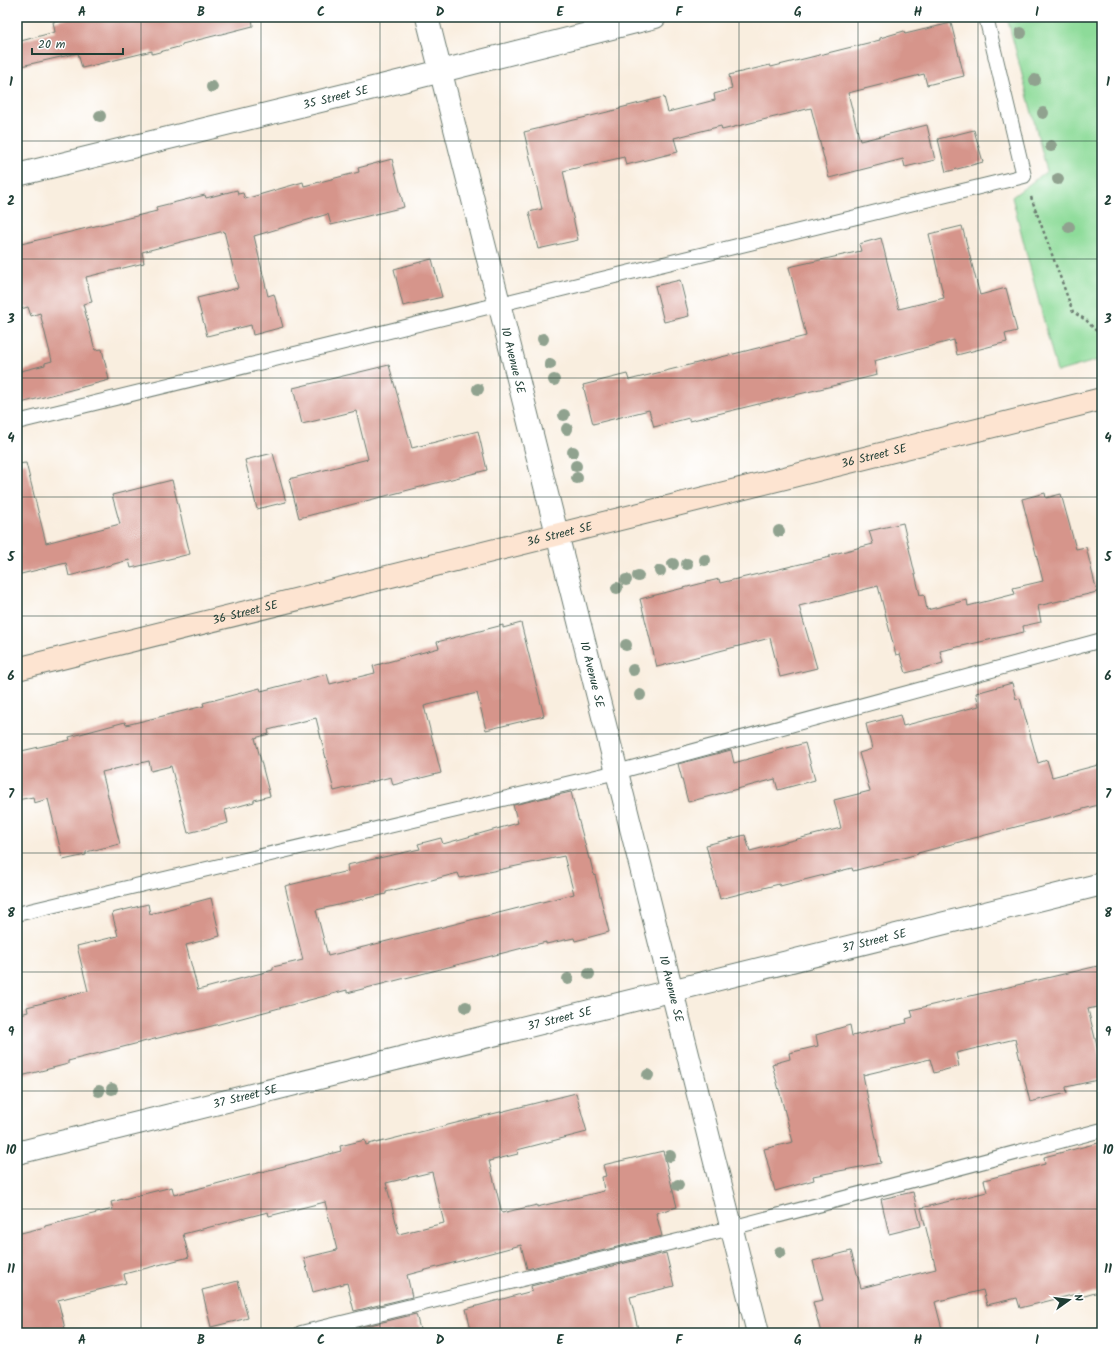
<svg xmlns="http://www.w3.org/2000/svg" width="1119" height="1350" font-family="Kalam,sans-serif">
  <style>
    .green { fill: #8ddb99; stroke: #568c66 }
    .building { fill: #d6958b; fill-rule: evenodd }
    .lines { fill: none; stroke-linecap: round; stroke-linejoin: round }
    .lane-casing { stroke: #6b7b70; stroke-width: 16 }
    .street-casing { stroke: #6b7b70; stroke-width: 24 }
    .secondary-casing { stroke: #6b7b70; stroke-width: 24 }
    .path { stroke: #6b7b70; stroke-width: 2.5; stroke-dasharray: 3 3; stroke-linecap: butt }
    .lane { stroke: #fff; stroke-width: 14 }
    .street { stroke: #fff; stroke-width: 22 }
    .secondary { stroke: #fde4d1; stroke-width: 22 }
    .tree { fill: #90a28f }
    .grid { fill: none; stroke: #1f3d34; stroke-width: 1; stroke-opacity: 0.55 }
    .labels { text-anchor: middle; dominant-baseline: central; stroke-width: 3.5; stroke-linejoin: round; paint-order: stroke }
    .street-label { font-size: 12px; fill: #1f3d34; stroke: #fff }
    .neatline { fill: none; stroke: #1f3d34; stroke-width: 1.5 }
    .grid-label { font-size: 13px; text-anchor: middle; font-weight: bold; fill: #1f3d34 }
  </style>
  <rect width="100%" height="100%" fill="#fff"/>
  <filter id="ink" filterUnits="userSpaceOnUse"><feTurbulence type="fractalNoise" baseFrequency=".025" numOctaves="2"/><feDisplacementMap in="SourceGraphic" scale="8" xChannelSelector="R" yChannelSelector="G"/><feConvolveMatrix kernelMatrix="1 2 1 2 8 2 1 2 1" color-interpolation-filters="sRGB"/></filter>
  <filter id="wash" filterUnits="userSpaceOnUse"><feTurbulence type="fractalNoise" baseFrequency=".012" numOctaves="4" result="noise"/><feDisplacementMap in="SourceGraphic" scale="16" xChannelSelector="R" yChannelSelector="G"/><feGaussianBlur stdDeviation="0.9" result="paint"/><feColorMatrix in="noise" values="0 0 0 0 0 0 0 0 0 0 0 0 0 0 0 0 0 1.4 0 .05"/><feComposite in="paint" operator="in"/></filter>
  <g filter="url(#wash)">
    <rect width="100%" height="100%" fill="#f9eedf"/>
    <polygon class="green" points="1007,17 1102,17 1102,359 1057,372 1012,197 1047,171"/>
    <g id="blocks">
      <g class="building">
        <polygon points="75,17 252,17 253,26 182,44 182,46 152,54 152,51 82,68 78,53 17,67 17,42 55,32 53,22"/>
        <polygon points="951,23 964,76 927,85 924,74 848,93 860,141 927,125 935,160 905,167 903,159 829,178 811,108 722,130 721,126 674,138 678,152 626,165 624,157 563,171 578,240 538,249 529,212 542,209 524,132 620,109 620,108 664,97 668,112 715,100 714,94 732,89 729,75 770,65 771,67 880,40 880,38 904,31 905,34"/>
        <polygon points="974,130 983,162 946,172 938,139"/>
        <polygon points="392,159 404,207 331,225 328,214 254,236 268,296 274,294 283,327 253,335 251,325 207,336 197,298 238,288 224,231 142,252 144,263 86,277 92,302 83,304 95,350 102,349 109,380 17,404 17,372 45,365 45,363 52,361 40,313 31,316 28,307 17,310 17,245 157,211 156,207 205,195 206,198 237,190 238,194 243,193 245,199 303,182 304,186 359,172 358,168"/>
        <polygon points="962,226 980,295 1006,288 1017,331 1005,334 1007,342 957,355 954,340 874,361 877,375 689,421 689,418 654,427 649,410 593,424 583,385 627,374 629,380 806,336 789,267 861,251 859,244 881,238 899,309 944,298 929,234"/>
        <polygon points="432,259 442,297 403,306 394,269"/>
        <polygon points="680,280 689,316 664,322 655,286"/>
        <polygon points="389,365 412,448 478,431 487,470 299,518 289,479 368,459 356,411 302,424 293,388"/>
        <polygon points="273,453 286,502 257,509 245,460"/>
        <polygon points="26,463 46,543 120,524 112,495 172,480 190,554 131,568 129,560 69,576 66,563 17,575 17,464"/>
        <polygon points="1045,493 1046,498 1061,494 1076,549 1086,547 1097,592 1038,606 1041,622 1023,626 1024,632 940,651 943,663 906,673 900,654 896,655 878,586 799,606 817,668 780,677 770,638 657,667 640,599 719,579 720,583 830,557 830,555 873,544 869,531 903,523 920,595 924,594 927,610 967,600 968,606 1015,594 1013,588 1043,581 1022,499"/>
        <polygon points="521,623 544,716 486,730 477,693 424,706 441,773 393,785 391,777 334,791 316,718 268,730 269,734 255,738 270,796 254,800 254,802 225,810 228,823 188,833 171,766 151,771 149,761 102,772 120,844 86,852 86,855 63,860 48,799 34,803 33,797 17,800 17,752 70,740 69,737 125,722 126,725 204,706 203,703 260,688 261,691 327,674 330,684 375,673 373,666 439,648 437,642 503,625 503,628"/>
        <polygon points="1012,683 1016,699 1020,698 1038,763 1047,760 1052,777 1102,764 1102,804 918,853 918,854 853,871 852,868 780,886 779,884 720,899 706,845 745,835 750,851 841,828 834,800 870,791 859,753 872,749 866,724 900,715 903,726 979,706 976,693"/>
        <polygon points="805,743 815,780 778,790 775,779 688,802 678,764 731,750 734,763"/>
        <path d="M 571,792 L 589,859 L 590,859 L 594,876 L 595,875 L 609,932 L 575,941 L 574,938 L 546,944 L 546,942 L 347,993 L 347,990 L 208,1027 L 178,1034 L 178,1033 L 68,1061 L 68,1064 L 17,1077 L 17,1015 L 28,1012 L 27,1007 L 88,991 L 77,946 L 118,936 L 112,913 L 148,904 L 150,914 L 211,898 L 220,936 L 186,945 L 198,990 L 273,970 L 273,967 L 303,960 L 285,886 L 348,871 L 347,865 L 420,849 L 418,844 L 441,838 L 443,844 L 518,823 L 513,805 ZM 564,856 L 574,894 L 328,956 L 316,910 L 386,894 L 386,892 L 458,873 L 460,878 Z"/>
        <polygon points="1102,965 1102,1006 1088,1009 1102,1067 1102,1079 1066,1087 1067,1093 1030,1102 1015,1039 956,1053 959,1066 934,1073 930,1059 863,1075 881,1163 813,1176 814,1180 775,1191 764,1149 793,1142 772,1064 790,1059 789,1053 818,1046 816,1035 850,1025 852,1036 907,1023 906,1019 913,1017 911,1010"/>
        <path d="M 576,1093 L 587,1132 L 517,1150 L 518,1154 L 489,1161 L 502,1213 L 537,1205 L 537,1207 L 604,1191 L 602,1177 L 606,1176 L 603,1165 L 663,1151 L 677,1207 L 656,1213 L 662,1236 L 527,1269 L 521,1245 L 407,1275 L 412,1297 L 354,1311 L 347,1283 L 313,1292 L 304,1258 L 337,1250 L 325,1202 L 269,1216 L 268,1212 L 183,1234 L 189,1257 L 124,1274 L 126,1283 L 58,1300 L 66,1333 L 17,1333 L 17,1234 L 45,1227 L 45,1226 L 113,1209 L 111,1202 L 172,1187 L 174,1195 L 341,1151 L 340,1146 L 365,1140 L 366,1145 L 376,1142 L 376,1143 ZM 432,1172 L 444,1223 L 399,1234 L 386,1183 Z"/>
        <polygon points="1102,1142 1102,1291 1081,1297 1080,1293 1020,1308 1017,1298 987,1305 983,1290 935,1302 943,1333 821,1333 813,1302 823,1300 813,1261 851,1251 861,1288 936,1269 921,1208 987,1192 984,1180 1045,1164 1044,1157"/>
        <polygon points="913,1192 921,1226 889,1234 881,1199"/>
        <polygon points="666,1253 674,1286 630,1297 639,1333 472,1333 466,1309 532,1291 531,1286"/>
        <polygon points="238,1281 248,1318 211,1327 202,1290"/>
        <polygon points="416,1314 421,1333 359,1333 358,1328"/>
      </g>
    </g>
  </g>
  <g filter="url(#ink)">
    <use href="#blocks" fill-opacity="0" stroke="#6b7b70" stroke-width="1"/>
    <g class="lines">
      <defs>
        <g id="lane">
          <polyline points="17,422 1024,176 986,17"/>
          <polyline points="17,914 617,772 1102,640"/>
          <polyline points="301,1333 731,1228 1102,1130"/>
        </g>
        <g id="street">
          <path id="s1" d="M 427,17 L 758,1333"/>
          <path id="s2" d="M 17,175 L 406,80 L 655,17"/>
          <path id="s3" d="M 17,1153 L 1102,884"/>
        </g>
        <g id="secondary">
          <path id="s4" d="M 17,669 L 1102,399"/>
        </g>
      </defs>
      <use href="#lane" class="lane-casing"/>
      <use href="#street" class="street-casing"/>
      <use href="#secondary" class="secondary-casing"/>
      <polyline class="path" points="1031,197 1073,312 1086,320 1102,337"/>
      <use href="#lane" class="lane"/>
      <use href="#street" class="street"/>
      <use href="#secondary" class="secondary"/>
    </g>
    <g class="tree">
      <circle cx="1021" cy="33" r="6"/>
      <circle cx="1035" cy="80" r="6"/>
      <circle cx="212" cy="87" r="6"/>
      <circle cx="1043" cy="113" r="6"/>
      <circle cx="100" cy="116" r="6"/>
      <circle cx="1051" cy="146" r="6"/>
      <circle cx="1058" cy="179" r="6"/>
      <circle cx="1069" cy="227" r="6"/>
      <circle cx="543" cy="339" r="6"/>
      <circle cx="550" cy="364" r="6"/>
      <circle cx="554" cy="380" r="6"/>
      <circle cx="478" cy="389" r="6"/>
      <circle cx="564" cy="415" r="6"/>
      <circle cx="567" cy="429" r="6"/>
      <circle cx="573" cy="452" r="6"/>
      <circle cx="576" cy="466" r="6"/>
      <circle cx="577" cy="478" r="6"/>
      <circle cx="779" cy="531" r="6"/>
      <circle cx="705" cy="560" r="6"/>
      <circle cx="673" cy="564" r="6"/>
      <circle cx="687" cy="564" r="6"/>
      <circle cx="660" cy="571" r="6"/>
      <circle cx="638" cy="576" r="6"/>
      <circle cx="626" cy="580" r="6"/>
      <circle cx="617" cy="588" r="6"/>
      <circle cx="626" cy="645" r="6"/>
      <circle cx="633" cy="670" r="6"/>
      <circle cx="640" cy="695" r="6"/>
      <circle cx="589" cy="974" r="6"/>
      <circle cx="568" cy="979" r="6"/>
      <circle cx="466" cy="1007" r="6"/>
      <circle cx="648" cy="1075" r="6"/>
      <circle cx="112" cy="1089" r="6"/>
      <circle cx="99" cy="1091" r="6"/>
      <circle cx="670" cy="1156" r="6"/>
      <circle cx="678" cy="1185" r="6"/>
      <circle cx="780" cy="1252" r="6"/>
    </g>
  </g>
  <path class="grid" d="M 141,17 L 141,1333M 261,17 L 261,1333M 380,17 L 380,1333M 500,17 L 500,1333M 619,17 L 619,1333M 739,17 L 739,1333M 858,17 L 858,1333M 978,17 L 978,1333M 17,141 L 1102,141M 17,259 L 1102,259M 17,378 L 1102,378M 17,497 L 1102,497M 17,616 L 1102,616M 17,734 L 1102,734M 17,853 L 1102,853M 17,972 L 1102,972M 17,1091 L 1102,1091M 17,1209 L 1102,1209"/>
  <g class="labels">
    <g class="street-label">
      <text stroke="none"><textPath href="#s2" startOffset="328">35 Street SE</textPath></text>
      <text stroke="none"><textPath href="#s1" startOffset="354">10 Avenue SE</textPath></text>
      <text stroke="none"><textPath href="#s4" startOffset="883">36 Street SE</textPath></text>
      <text stroke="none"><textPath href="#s4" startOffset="559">36 Street SE</textPath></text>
      <text stroke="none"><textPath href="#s4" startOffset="235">36 Street SE</textPath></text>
      <text stroke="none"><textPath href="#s1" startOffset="678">10 Avenue SE</textPath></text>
      <text stroke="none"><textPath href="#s3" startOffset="883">37 Street SE</textPath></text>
      <text stroke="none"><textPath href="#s1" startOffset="1002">10 Avenue SE</textPath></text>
      <text stroke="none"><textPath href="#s3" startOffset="559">37 Street SE</textPath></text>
      <text stroke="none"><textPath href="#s3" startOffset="235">37 Street SE</textPath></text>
    </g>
  </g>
  <rect width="1119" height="1350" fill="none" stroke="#fff" stroke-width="44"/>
  <g transform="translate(1069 1300) rotate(76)" stroke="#ffffff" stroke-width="3" paint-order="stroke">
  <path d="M0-3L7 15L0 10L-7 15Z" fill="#1f3d34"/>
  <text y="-6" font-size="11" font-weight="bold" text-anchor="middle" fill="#1f3d34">N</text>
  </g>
  <path d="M32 48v6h91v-6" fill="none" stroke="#1f3d34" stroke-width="2"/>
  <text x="38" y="48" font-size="12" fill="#1f3d34" stroke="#ffffff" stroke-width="3" paint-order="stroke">20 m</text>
  <rect x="22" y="22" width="1075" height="1306" class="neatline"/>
  <g class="grid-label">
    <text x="82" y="16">A</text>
    <text x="201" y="16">B</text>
    <text x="321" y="16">C</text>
    <text x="440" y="16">D</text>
    <text x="560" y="16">E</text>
    <text x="679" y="16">F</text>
    <text x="798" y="16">G</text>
    <text x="918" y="16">H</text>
    <text x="1037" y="16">I</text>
    <text x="11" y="86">1</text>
    <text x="1108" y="86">1</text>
    <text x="11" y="205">2</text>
    <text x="1108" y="205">2</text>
    <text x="11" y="323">3</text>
    <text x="1108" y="323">3</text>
    <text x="11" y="442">4</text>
    <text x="1108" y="442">4</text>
    <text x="11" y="561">5</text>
    <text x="1108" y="561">5</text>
    <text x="11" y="680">6</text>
    <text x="1108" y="680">6</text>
    <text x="11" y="798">7</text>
    <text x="1108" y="798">7</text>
    <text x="11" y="917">8</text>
    <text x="1108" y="917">8</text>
    <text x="11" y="1036">9</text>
    <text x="1108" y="1036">9</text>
    <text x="11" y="1154">10</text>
    <text x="1108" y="1154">10</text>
    <text x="11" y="1273">11</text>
    <text x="1108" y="1273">11</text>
    <text x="82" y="1344">A</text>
    <text x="201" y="1344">B</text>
    <text x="321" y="1344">C</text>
    <text x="440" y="1344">D</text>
    <text x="560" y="1344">E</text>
    <text x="679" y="1344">F</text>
    <text x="798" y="1344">G</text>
    <text x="918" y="1344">H</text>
    <text x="1037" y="1344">I</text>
  </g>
</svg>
